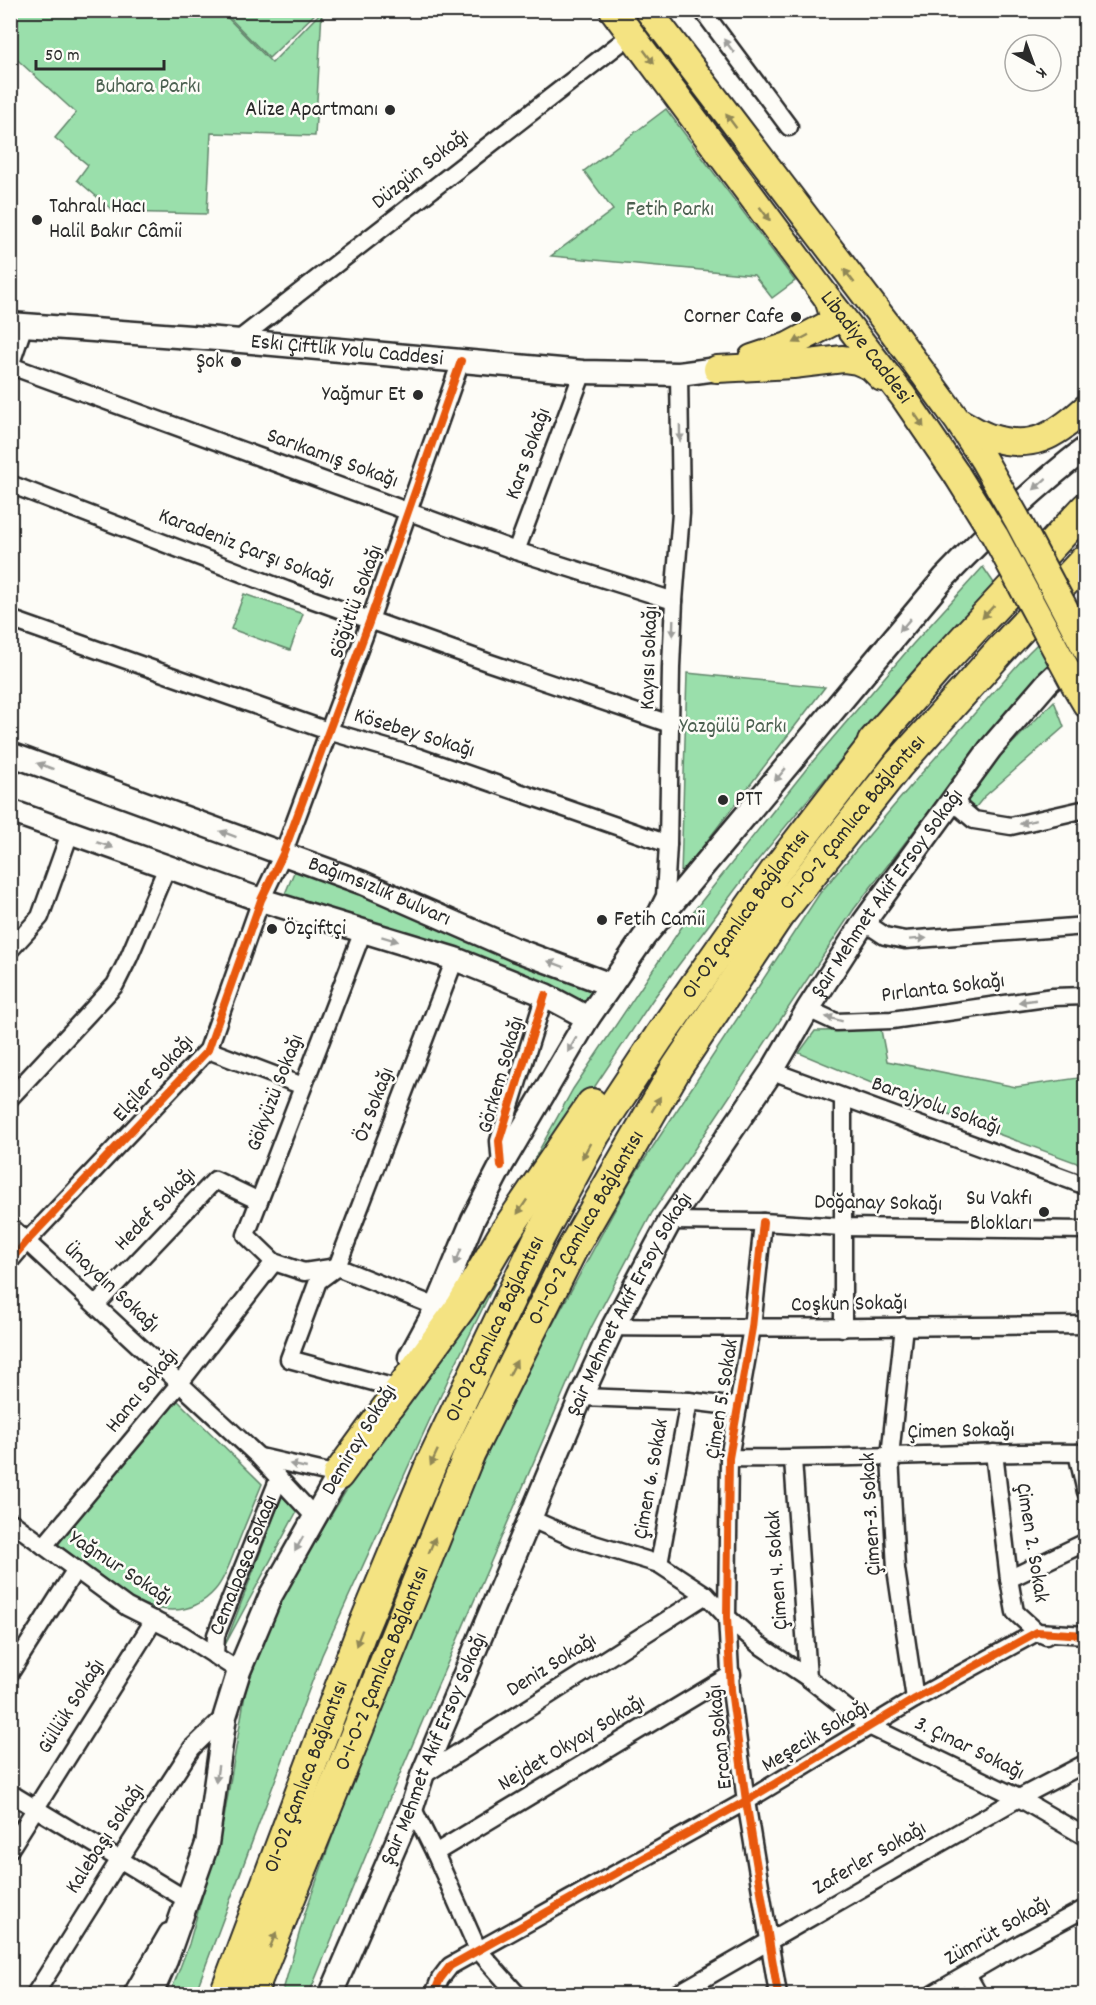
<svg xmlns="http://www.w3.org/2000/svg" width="1096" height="2005" font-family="Dekko,sans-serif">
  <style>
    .green { fill: #9adfab; stroke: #62856b; stroke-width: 1.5 }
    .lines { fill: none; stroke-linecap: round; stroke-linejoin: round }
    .street-casing { stroke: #2b2b2b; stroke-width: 21 }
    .secondary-casing { stroke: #2b2b2b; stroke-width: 27 }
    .primary-casing { stroke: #2b2b2b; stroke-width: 30 }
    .highway-casing { stroke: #2b2b2b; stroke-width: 34 }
    .street { stroke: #fdfcf7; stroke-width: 16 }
    .secondary { stroke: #fdfcf7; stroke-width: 22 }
    .primary { stroke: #f4e382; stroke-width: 26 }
    .highway { stroke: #f4e382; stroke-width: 30 }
    .primary-bridge-casing { stroke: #2b2b2b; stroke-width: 30; stroke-linecap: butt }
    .primary-bridge { stroke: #f4e382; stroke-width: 26 }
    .cycleway-casing { stroke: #fdfcf7; stroke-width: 11 }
    .cycleway { stroke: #e8590c; stroke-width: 8 }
    .oneway { fill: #9e9e9b }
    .oneway2 { fill: #908756 }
    .poi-dot { fill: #2b2b2b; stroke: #fdfcf7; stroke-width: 2 }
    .labels { text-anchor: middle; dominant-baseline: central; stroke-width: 5; stroke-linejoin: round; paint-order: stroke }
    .park-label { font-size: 22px; fill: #4c6151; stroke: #fdfcf7 }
    .poi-label { font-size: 22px; fill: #2b2b2b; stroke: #fdfcf7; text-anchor: end }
    .street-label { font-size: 22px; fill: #2b2b2b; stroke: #fdfcf7 }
  </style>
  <rect width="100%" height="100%" fill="#fdfcf7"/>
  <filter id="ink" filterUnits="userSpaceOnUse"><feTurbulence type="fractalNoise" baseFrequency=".0167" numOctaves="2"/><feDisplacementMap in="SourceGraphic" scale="12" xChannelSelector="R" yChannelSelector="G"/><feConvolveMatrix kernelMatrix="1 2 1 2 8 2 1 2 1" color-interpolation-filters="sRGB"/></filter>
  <g filter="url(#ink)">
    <g class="green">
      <polygon points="221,11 272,63 322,11 315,136 211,133 207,214 115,212 77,180 88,165 55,138 76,113 11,54 11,11"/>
      <polygon points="223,11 318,11 269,58"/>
      <polygon points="666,109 795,281 772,298 754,275 551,256 613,210 584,171"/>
      <polygon points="983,567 996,586 871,723 753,866 653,999 502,1226 450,1311 573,1089 685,922 808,767 913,644"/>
      <polygon points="244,594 303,614 290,650 231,629"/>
      <polygon points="1085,597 1085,635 1041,677 944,792 854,909 652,1213 591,1328 387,1804 309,1994 282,1994 305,1913 366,1743 457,1520 516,1392 631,1180 820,893 920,775 1028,653"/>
      <polygon points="687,673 825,687 681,875"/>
      <polygon points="1054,701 1064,727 984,797 971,813 966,799 999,757"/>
      <polygon points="295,870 595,984 586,1005 284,896"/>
      <polygon points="881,1030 887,1061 1016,1087 1085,1077 1085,1166 963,1121 799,1053 815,1031"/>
      <polygon points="516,1240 452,1371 322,1655 195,1994 170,1994 189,1944 224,1818 246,1689 278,1601 354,1478"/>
      <path d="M 176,1399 L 262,1484 C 253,1506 244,1527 236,1548 C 230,1562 225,1579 215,1590 C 168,1644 94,1575 53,1547 Z"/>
      <polygon points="282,1496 297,1511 225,1645"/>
    </g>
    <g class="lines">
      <defs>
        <g id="street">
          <polyline points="702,10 789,127"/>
          <polyline points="237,341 632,34"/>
          <polyline points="10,366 24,325"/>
          <polyline points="11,366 516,551 674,601"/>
          <polyline points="10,484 286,590 487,662 670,724"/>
          <polyline points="516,551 583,372"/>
          <polyline points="10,619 328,731 418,757 668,844"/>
          <polyline points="955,797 961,809 974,820 1011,826 1086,809"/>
          <polyline points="656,914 665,896 668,844 671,667 674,601 681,513 679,374"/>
          <polyline points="864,922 885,936 905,940 1086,926"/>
          <polyline points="363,931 246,1235 274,1262 304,1272 337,1267 437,1307"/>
          <polyline points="10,950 40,917 70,833"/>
          <polyline points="808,1009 836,1022 892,1020 1053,997 1086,996"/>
          <polyline points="208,1050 303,1086"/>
          <polyline points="772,1071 1086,1186"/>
          <polyline points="10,1098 115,985 129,957 167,867"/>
          <polyline points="501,1166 499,1141 545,995"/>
          <polyline points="670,1221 763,1222 842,1227 1086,1230"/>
          <polyline points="763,1222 752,1328 729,1458 727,1617 731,1690 746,1801 778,1994"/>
          <polyline points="10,1226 259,1457 314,1516"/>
          <polyline points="10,1261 27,1241 208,1050 261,900 283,854 370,620 461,361"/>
          <polyline points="96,1305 215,1180 259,1201"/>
          <polyline points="904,1326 890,1456 896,1569 915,1699"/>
          <path d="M 613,1327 C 771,1329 928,1326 1086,1325"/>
          <polyline points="843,1328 843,1098"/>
          <polyline points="392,1387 289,1359 318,1281 337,1267 455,959"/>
          <polyline points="581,1397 689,1401 738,1407"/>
          <polyline points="994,1453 1009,1579 1015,1612 1037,1632 1046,1636"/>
          <polyline points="1077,1453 1086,1492"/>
          <polyline points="260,1457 338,1475"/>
          <path d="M 729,1458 C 848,1460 967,1451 1086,1453"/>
          <polyline points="793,1459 808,1678"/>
          <polyline points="529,1518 574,1538 659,1564 706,1595 727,1617 758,1644 808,1678 869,1726 1019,1798 1086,1837"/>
          <polyline points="10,1521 127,1607 183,1635 239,1671"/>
          <polyline points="44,1546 179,1384 274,1262"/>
          <polyline points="659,1564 689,1401"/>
          <polyline points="1009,1579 1086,1542"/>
          <path id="s1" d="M 215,1656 L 216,1635 L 279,1478"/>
          <polyline points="10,1673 76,1569"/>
          <polyline points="422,1776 706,1595"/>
          <polyline points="10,1793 187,1900 181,1910"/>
          <polyline points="412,1807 435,1853 478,1950 517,1994"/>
          <polyline points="10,1849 154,1620"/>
          <polyline points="435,1853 732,1674"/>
          <polyline points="968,1976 978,1994"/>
          <polyline points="35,1994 120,1859 192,1748 225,1716"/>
          <polyline points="132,1994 168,1932"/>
          <polyline points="434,1994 440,1979 450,1966 746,1801 915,1699 1037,1632 1086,1635"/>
          <polyline points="677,1994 1019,1798 1086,1763"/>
          <polyline points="933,1994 1021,1943 1086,1908"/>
        </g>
        <g id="secondary">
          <path id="s2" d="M 10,324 L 218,339 L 583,372 L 679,374 L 717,369"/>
          <path id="s3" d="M 10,754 L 363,883 L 514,949 L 611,985"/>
          <polyline points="10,811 261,900 455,959 545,995 588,1018"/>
          <path d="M 410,1357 L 437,1307 L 473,1220 L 501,1166 L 588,1018 L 611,985 L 644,937 L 945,577 C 989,531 1035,487 1086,448"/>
          <polyline points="151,1994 166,1960 207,1844 225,1716 239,1671 271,1595 346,1462"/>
          <path id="s4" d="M 331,1994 L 412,1807 L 422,1776 L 581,1397 L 613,1327 L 670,1221 L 772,1071 L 808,1009 L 864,922 L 990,749 L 1047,683 L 1086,646"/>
        </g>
        <g id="primary">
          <path id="s5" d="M 613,10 L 828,299 L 903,396 L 957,475"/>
          <polyline points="648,10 887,324 958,421 983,459"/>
          <polyline points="752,358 788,346 831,323 833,315 828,299"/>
          <polyline points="717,369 793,365 843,359 857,361 871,367 882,378"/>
          <path d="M 960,422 C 969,427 979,434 989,437 C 1032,451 1055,436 1086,408"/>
          <polyline points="1076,687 1086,704"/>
        </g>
        <g id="highway">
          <polyline points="873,742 941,664 1086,508"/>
          <polyline points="338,1475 461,1307 504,1234 592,1104"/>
          <path id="s6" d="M 225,1994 L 360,1635 L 432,1462 L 539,1238 L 595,1134 L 659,1037 L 775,872 L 887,727"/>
          <path id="s7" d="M 251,1994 L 470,1452 L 571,1251 L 677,1067 L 778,916 L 898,765 L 999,652 L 1086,559"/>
        </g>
      </defs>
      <use href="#street" class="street-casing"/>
      <use href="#secondary" class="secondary-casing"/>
      <use href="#primary" class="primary-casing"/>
      <use href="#highway" class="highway-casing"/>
      <use href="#street" class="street"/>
      <use href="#secondary" class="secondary"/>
      <use href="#primary" class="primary"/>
      <use href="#highway" class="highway"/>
      <defs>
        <g id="primary-bridge">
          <polyline points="983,459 1017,519 1086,649"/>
          <polyline points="957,475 995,536 1076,687"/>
        </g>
      </defs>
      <use href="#primary-bridge" class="primary-bridge-casing"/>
      <use href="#primary-bridge" class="primary-bridge"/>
      <defs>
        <g id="cycleway">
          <polyline points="501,1166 499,1141 545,995"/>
          <polyline points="763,1222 752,1328 729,1458 727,1617 731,1690 746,1801 778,1994"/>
          <polyline points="10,1261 27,1241 208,1050 261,900 283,854 370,620 461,361"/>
          <polyline points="434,1994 440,1979 450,1966 746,1801 915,1699 1037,1632 1086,1635"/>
        </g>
      </defs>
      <use href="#cycleway" class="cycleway-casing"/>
      <use href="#cycleway" class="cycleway"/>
    </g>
    <defs><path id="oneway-solid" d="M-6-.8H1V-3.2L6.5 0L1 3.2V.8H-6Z" transform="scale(1.5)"/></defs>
    <g class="oneway">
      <use href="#oneway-solid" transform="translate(729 46) rotate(-127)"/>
      <use href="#oneway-solid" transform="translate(680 433) rotate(89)"/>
      <use href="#oneway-solid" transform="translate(1040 484) rotate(138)"/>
      <use href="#oneway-solid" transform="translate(905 625) rotate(130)"/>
      <use href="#oneway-solid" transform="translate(673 628) rotate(92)"/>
      <use href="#oneway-solid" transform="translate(45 766) rotate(-160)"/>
      <use href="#oneway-solid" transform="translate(780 775) rotate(130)"/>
      <use href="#oneway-solid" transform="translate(1028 822) rotate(167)"/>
      <use href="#oneway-solid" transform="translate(228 834) rotate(-160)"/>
      <use href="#oneway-solid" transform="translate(105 845) rotate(19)"/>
      <use href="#oneway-solid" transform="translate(390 939) rotate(17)"/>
      <use href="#oneway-solid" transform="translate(918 939) rotate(-4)"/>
      <use href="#oneway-solid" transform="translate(556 964) rotate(-160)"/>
      <use href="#oneway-solid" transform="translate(1027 1001) rotate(172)"/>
      <use href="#oneway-solid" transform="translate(834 1019) rotate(-165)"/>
      <use href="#oneway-solid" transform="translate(572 1045) rotate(120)"/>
      <use href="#oneway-solid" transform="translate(458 1257) rotate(112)"/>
      <use href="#oneway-solid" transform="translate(298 1466) rotate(-167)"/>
      <use href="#oneway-solid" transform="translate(299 1544) rotate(119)"/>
      <use href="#oneway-solid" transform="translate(217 1774) rotate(98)"/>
    </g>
    <g class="oneway2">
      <use href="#oneway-solid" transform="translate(649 57) rotate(53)"/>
      <use href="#oneway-solid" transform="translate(731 121) rotate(-127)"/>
      <use href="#oneway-solid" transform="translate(765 214) rotate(53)"/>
      <use href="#oneway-solid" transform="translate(849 276) rotate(-128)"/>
      <use href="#oneway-solid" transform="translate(801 339) rotate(152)"/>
      <use href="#oneway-solid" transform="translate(919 420) rotate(56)"/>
      <use href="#oneway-solid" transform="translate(988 612) rotate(133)"/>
      <use href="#oneway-solid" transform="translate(656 1104) rotate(-60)"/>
      <use href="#oneway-solid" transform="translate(586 1151) rotate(118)"/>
      <use href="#oneway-solid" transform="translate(522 1207) rotate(124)"/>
      <use href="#oneway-solid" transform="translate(513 1368) rotate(-63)"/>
      <use href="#oneway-solid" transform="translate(434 1458) rotate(115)"/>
      <use href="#oneway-solid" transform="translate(432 1545) rotate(-68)"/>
      <use href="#oneway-solid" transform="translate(359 1638) rotate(111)"/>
      <use href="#oneway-solid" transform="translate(273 1940) rotate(-68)"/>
    </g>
  </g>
  <g class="poi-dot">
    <circle cx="390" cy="110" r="6"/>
    <circle cx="37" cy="220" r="6"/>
    <circle cx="796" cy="317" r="6"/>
    <circle cx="236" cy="362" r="6"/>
    <circle cx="418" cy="395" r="6"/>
    <circle cx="723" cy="800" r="6"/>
    <circle cx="602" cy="920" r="6"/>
    <circle cx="272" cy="929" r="6"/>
    <circle cx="1044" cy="1212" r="6"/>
  </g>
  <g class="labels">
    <g class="park-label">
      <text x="148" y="87">Buhara Parkı</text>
      <text x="670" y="210">Fetih Parkı</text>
      <text x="733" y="727">Yazgülü Parkı</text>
    </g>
    <g class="poi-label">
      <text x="378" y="110">Alize Apartmanı</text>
      <text x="49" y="207" text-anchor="start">Tahralı Hacı<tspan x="49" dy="25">Halil Bakır Câmii</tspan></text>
      <text x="784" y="317">Corner Cafe</text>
      <text x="224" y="362">Şok</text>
      <text x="406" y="395">Yağmur Et</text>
      <text x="735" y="800" text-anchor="start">PTT</text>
      <text x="614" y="920" text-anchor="start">Fetih Camii</text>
      <text x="284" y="929" text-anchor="start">Özçiftçi</text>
      <text x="1032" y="1199">Su Vakfı<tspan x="1032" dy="25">Blokları</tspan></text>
    </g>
    <g class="street-label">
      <text transform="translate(421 170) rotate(-38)">Düzgün Sokağı</text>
      <text stroke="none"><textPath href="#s5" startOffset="422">Libadiye Caddesi</textPath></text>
      <text stroke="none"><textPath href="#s2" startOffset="338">Eski Çiftlik Yolu Caddesi</textPath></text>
      <text transform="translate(529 454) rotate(-70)">Kars Sokağı</text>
      <text transform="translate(332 459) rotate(20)">Sarıkamış Sokağı</text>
      <text transform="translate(246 549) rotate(21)">Karadeniz Çarşı Sokağı</text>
      <text transform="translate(357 602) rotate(-70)">Söğütlü Sokağı</text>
      <text transform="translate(650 658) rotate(-88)">Kayısı Sokağı</text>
      <text transform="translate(414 734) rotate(17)">Kösebey Sokağı</text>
      <text stroke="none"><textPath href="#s7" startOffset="1323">O-1-O-2 Çamlıca Bağlantısı</textPath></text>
      <text stroke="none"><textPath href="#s3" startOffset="394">Bağımsızlık Bulvarı</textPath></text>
      <text stroke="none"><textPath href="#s4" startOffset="1238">Şair Mehmet Akif Ersoy Sokağı</textPath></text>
      <text stroke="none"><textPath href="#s6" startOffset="1204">O1-O2 Çamlıca Bağlantısı</textPath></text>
      <text transform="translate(943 989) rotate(-7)">Pırlanta Sokağı</text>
      <text transform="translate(502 1075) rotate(-74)">Görkem Sokağı</text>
      <text transform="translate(154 1079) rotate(-48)">Elçiler Sokağı</text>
      <text transform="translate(276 1093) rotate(-69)">Gökyüzü Sokağı</text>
      <text transform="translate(375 1105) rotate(-69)">Öz Sokağı</text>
      <text transform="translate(936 1107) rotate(20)">Barajyolu Sokağı</text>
      <text transform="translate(878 1204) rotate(1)">Doğanay Sokağı</text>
      <text transform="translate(156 1210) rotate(-46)">Hedef Sokağı</text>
      <text stroke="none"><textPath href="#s7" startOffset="837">O-1-O-2 Çamlıca Bağlantısı</textPath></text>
      <text transform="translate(111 1288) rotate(43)">Ünaydın Sokağı</text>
      <text transform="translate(849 1305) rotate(-1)">Coşkun Sokağı</text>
      <text stroke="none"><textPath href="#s4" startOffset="752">Şair Mehmet Akif Ersoy Sokağı</textPath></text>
      <text stroke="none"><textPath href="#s6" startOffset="718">O1-O2 Çamlıca Bağlantısı</textPath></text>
      <text transform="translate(143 1391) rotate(-51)">Hancı Sokağı</text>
      <text transform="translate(723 1399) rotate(-81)">Çimen 5. Sokak</text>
      <text transform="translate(961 1432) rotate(-1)">Çimen Sokağı</text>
      <text transform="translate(360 1440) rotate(-59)">Demiray Sokağı</text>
      <text transform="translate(652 1479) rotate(-80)">Çimen 6. Sokak</text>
      <text transform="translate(872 1514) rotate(-93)">Çimen-3. Sokak</text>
      <text transform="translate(1031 1543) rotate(81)">Çimen 2. Sokak</text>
      <text stroke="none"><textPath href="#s1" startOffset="96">Cemalpaşa Sokağı</textPath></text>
      <text transform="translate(120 1569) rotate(33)">Yağmur Sokağı</text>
      <text transform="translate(778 1570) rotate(-94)">Çimen 4. Sokak</text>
      <text transform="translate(552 1666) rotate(-32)">Deniz Sokağı</text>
      <text stroke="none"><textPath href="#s7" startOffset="351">O-1-O-2 Çamlıca Bağlantısı</textPath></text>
      <text transform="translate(72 1707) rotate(-58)">Güllük Sokağı</text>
      <text transform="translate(721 1737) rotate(-96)">Ercan Sokağı</text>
      <text transform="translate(816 1737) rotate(-31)">Meşecik Sokağı</text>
      <text transform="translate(572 1744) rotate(-31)">Nejdet Okyay Sokağı</text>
      <text transform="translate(969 1749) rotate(26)">3. Çınar Sokağı</text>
      <text stroke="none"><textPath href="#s4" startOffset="266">Şair Mehmet Akif Ersoy Sokağı</textPath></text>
      <text stroke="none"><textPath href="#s6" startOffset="232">O1-O2 Çamlıca Bağlantısı</textPath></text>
      <text transform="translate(106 1839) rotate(-57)">Kalebaşı Sokağı</text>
      <text transform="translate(870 1859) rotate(-30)">Zaferler Sokağı</text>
      <text transform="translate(998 1932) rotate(-30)">Zümrüt Sokağı</text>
    </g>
  </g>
  <rect width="1096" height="2005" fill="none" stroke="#fdfcf7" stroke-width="36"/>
  <rect x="18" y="18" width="1060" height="1969" fill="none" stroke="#2b2b2b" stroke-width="2" filter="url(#ink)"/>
  <g transform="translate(1033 63) rotate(139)"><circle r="28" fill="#fdfcf7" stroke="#a9a8a5" stroke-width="1.5"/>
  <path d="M0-4.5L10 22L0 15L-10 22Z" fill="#2b2b2b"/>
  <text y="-9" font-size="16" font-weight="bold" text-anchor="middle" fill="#2b2b2b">K</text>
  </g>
  <path d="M36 60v9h128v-9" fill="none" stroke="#2b2b2b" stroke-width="3"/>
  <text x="45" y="60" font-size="18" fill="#2b2b2b" stroke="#fdfcf7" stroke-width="4.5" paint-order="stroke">50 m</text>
</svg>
